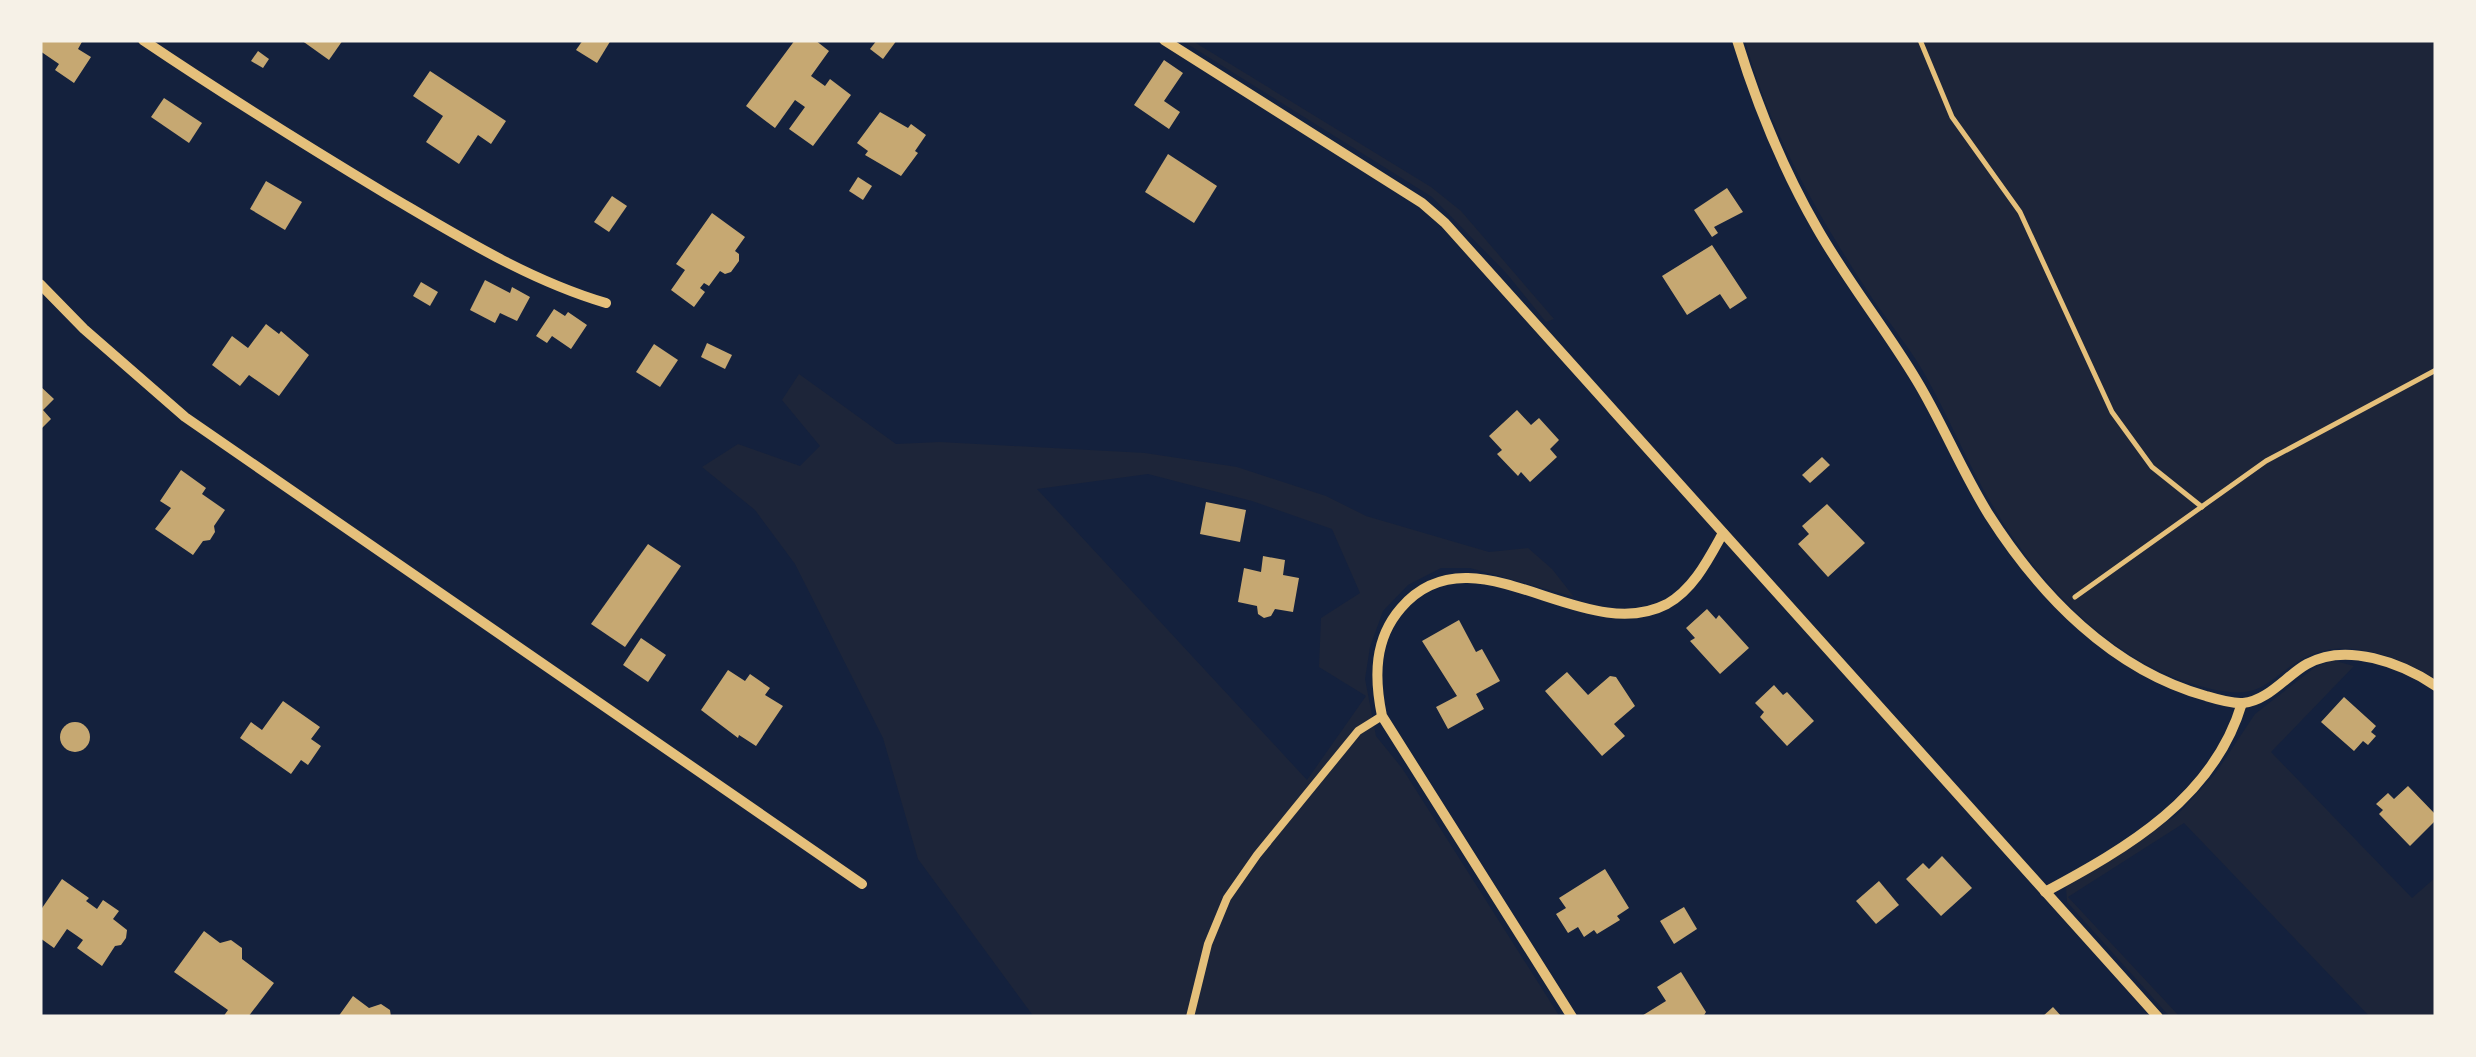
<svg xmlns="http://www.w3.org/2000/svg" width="2476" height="1057" font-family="'PT Sans',sans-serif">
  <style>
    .green { fill: #1d2539; fill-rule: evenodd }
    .building { fill: #c6a872 }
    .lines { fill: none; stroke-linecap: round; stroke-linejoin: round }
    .path { stroke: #e5c07b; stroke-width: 5 }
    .service { stroke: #e5c07b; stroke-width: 8 }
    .minor { stroke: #e5c07b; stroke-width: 10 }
  </style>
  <rect width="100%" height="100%" fill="#14213d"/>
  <g class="green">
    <polygon points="1181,40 1191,40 1431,187 1461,211 1554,319 1546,322 1507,274 1432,197"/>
    <path d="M 1745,40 L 2436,40 L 2436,679 C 2399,658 2348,636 2306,657 C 2265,679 2265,701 2211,689 C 2117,668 2041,587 1994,508 C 1968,465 1949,417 1924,373 C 1909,347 1889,323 1872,298 C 1819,218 1770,133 1745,40 Z"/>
    <path d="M 799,374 L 896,444 L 940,442 L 1145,453 L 1237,467 L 1326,496 L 1366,516 L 1489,552 L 1528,548 L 1552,569 L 1574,597 L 1470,568 L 1441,568 L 1408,585 L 1383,611 L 1370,647 L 1365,679 L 1376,736 L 1402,768 L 1560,1017 L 1034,1017 L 918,859 L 883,738 L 795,564 L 755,510 L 702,467 L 738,444 L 800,466 L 820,446 L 782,400 ZM 1148,474 L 1252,501 L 1332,529 L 1360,593 L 1321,618 L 1319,667 L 1366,696 L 1307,780 L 1037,489 Z"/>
    <polygon points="2332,660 2354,666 2271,752 2412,898 2436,877 2436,1017 2370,1017 2184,823 2068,897 2180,1017 2170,1017 2067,902 2066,887 2177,815 2215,774 2255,714 2314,668"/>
  </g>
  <g class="building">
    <polygon points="40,40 83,40 78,49 91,57 74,83 55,70 59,64 40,51"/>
    <polygon points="301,40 343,40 329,60"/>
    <polygon points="583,40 611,40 597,63 576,50"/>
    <polygon points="795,40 815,40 829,51 811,76 825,86 830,79 851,95 813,146 789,129 805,107 795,100 775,128 746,106"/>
    <polygon points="877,40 897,40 883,59 870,49"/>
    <polygon points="258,51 269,59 263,68 251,61"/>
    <polygon points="1164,60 1183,73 1164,101 1180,112 1169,129 1134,105"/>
    <polygon points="430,71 506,121 491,144 478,135 459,164 426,142 443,116 413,96"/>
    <polygon points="164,98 202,123 189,143 151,117"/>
    <polygon points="880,112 908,128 911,124 926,135 915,151 918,153 901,176 865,155 868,151 857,143"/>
    <polygon points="1168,154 1217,186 1194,223 1145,192"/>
    <polygon points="858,177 872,186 863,200 849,191"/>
    <polygon points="266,181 302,202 285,230 250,209"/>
    <polygon points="1727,188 1743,212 1714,227 1718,233 1712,237 1694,210"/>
    <polygon points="612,196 627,206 609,232 594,222"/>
    <polygon points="712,213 745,237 735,251 739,254 739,261 731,272 725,274 720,271 709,286 704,283 700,288 705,292 694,307 671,290 685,270 676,264"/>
    <polygon points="1712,245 1747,298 1730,309 1720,294 1687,315 1662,276"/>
    <polygon points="485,280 510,293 512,287 530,297 517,321 500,313 495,323 470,310"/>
    <polygon points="421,282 438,292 430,306 413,296"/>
    <polygon points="554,309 565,316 568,312 587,325 571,349 552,336 547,343 536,336"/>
    <polygon points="266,324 279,334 281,331 309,355 279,396 249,375 240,386 212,365 232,336 248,348"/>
    <polygon points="707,343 732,355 725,369 701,357"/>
    <polygon points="654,344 678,360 660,387 636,372"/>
    <polygon points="40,386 54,399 43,410 51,419 40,430"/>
    <polygon points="1517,410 1531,425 1539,418 1559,440 1550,449 1557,457 1530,482 1521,472 1518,476 1497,454 1502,450 1489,436"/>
    <polygon points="1822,457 1830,465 1810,483 1802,475"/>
    <polygon points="181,470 206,488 202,494 225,510 214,526 215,532 210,540 203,541 193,555 155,529 171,508 160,501"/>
    <polygon points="1206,502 1246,510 1240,542 1200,534"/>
    <polygon points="1827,504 1865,543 1828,577 1798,544 1809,534 1802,526"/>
    <polygon points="648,544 681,566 625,647 591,624"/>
    <polygon points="1263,556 1285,560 1283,575 1299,578 1293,612 1275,609 1271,616 1264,618 1258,614 1257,606 1238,602 1244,568 1261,572"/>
    <polygon points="1707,609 1716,619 1719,615 1749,648 1720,674 1690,641 1695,638 1686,628"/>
    <polygon points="1459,620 1476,652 1482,649 1500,681 1476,694 1484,709 1448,729 1436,707 1457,696 1422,641"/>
    <polygon points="641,638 666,655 648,682 623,665"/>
    <polygon points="728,670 745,681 750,674 770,688 765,695 783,706 756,746 739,735 738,738 701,710"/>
    <polygon points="1567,672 1588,695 1610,676 1616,677 1635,706 1614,724 1625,736 1602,756 1545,691"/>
    <polygon points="1774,685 1783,695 1787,692 1814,721 1787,746 1760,717 1764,712 1755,703"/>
    <polygon points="2344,697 2376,726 2371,732 2376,736 2368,745 2363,741 2354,751 2321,722"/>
    <polygon points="283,701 320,727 311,739 321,746 308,765 301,760 291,774 240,738 251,722 262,730"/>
    <circle cx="75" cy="737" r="15"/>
    <polygon points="2408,786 2436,815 2436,820 2410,846 2379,814 2383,810 2376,804 2388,793 2394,799"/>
    <polygon points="1942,856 1972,888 1941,916 1906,879 1923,863 1929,869"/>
    <polygon points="1605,869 1629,908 1617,916 1620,920 1597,934 1594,930 1584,937 1578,927 1568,933 1556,914 1566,908 1559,898"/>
    <polygon points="62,879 89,898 86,901 97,909 103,900 119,911 113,919 127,930 126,938 121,945 115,946 102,966 77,948 83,940 67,929 54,948 40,938 40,911"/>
    <polygon points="1879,881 1899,905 1876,924 1856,901"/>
    <polygon points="1684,907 1697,929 1674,944 1660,921"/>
    <polygon points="204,931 220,943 231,940 242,948 242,959 274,983 248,1017 223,1017 228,1010 174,972"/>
    <polygon points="1681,972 1706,1012 1703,1017 1640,1017 1666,1001 1657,987"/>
    <polygon points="353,996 369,1008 381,1004 390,1010 391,1017 338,1017"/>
    <polygon points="2053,1007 2062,1017 2042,1017"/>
  </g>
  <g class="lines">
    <g class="path">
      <polyline points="1920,40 1952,117 2020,212 2112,412 2152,467 2202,507"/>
      <polyline points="2075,597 2266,461 2436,370"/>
    </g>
    <polyline class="service" points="1190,1017 1208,944 1227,898 1257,855 1358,731 1382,716"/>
    <g class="minor">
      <path d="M 143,40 C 223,94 305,145 388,195 C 458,236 528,280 606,303"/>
      <polyline points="1164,40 1422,203 1445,223 2158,1017"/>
      <path d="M 1737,40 C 1757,105 1783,169 1817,228 C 1847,281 1886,329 1917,381 C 1943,424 1962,472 1989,515 C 2040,595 2112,670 2206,696 C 2216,699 2232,704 2243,703 C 2268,701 2287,675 2307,664 C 2346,642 2402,663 2436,686"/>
      <polyline points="40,284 84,329 185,417 862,884"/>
      <path d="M 2045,892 C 2127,848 2214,798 2242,703"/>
      <path d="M 1572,1017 L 1382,716 C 1374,677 1374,639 1401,608 C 1473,524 1583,648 1667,604 C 1694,589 1709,558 1723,533"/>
    </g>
  </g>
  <rect width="2476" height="1057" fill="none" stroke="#f6f1e7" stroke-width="85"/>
</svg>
